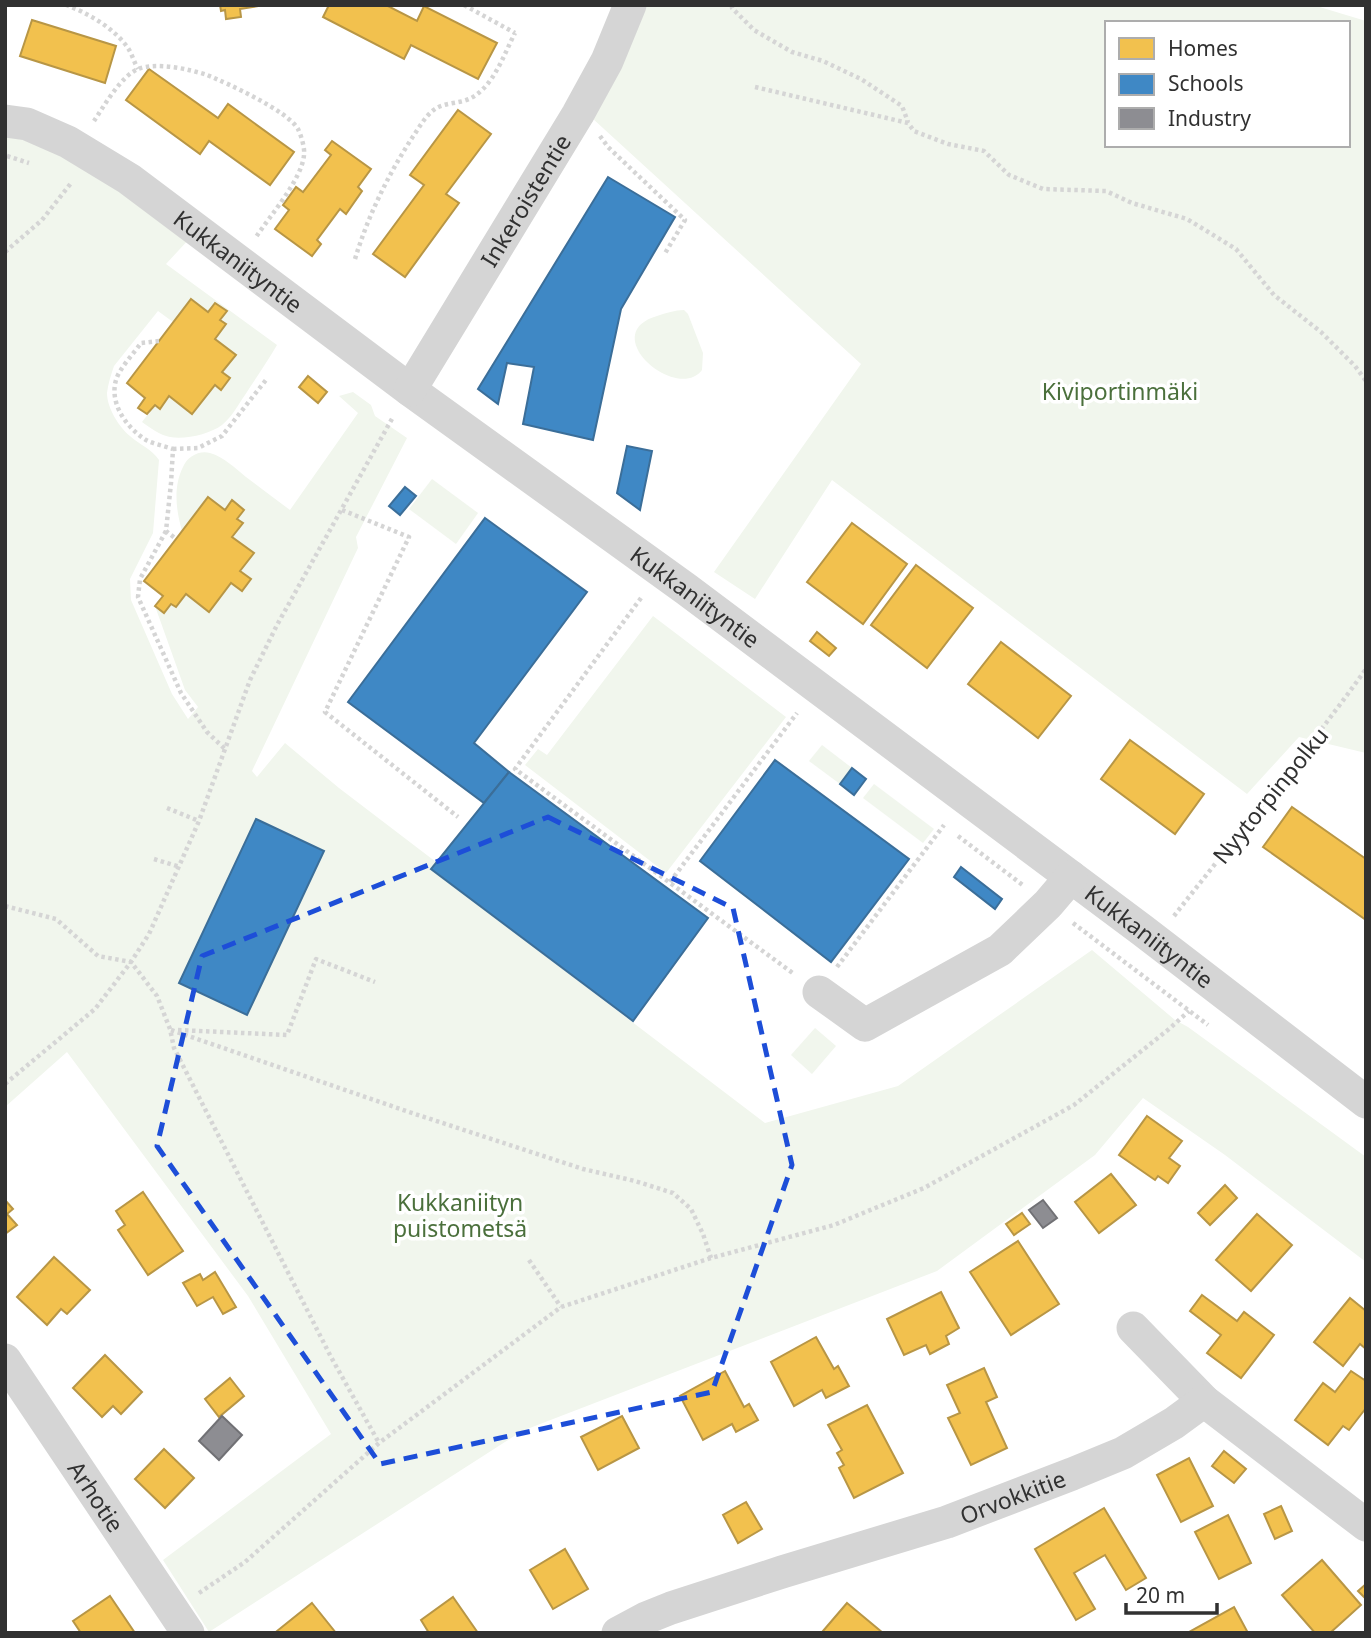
<svg xmlns="http://www.w3.org/2000/svg" width="1371" height="1638" font-family="'Noto Sans',sans-serif">
  <style>
    .green { fill: #f1f6ed; fill-rule: evenodd }
    .homes { fill: #f2c14e; stroke: #b89645; stroke-width: 2 }
    .schools { fill: #3f88c5; stroke: #3b6e99; stroke-width: 2 }
    .industry { fill: #8d8d92; stroke: #717175; stroke-width: 2 }
    .lines { fill: none; stroke-linecap: round; stroke-linejoin: round }
    .path { stroke: #d5d5d5; stroke-width: 4.5; stroke-dasharray: 3.5 3.5; stroke-linecap: butt }
    .minor { stroke: #d5d5d5; stroke-width: 33 }
    .marked { fill: none; stroke: #1d4ed8; stroke-width: 5; stroke-dasharray: 14 9; stroke-linejoin: round }
    .labels { text-anchor: middle; dominant-baseline: central; stroke-width: 7; stroke-linejoin: round; paint-order: stroke }
    .street-label { font-size: 23px; fill: #313131; stroke: #fff }
    .park-label { font-size: 23px; fill: #4b703c; stroke: #fff }
  </style>
  <rect width="100%" height="100%" fill="#fff"/>
  <g class="green">
    <path d="M 642,5 L 1313,5 L 1366,21 L 1366,753 L 1299,737 L 1247,794 L 832,480 L 755,599 L 714,572 L 861,364 L 592,118 ZM 1107,23 L 1348,23 L 1348,145 L 1107,145 Z"/>
    <path d="M 5,134 L 69,151 L 191,237 L 166,264 L 277,345 C 267,362 256,378 245,395 C 238,405 232,417 222,425 C 210,434 185,440 170,437 C 160,435 150,428 142,422 L 155,405 L 160,408 L 169,396 L 193,414 L 215,385 L 221,389 L 229,378 L 222,372 L 236,355 L 215,339 L 225,324 L 220,320 L 226,312 L 215,303 L 208,312 L 191,299 L 173,322 L 158,311 L 114,366 C 111,375 108,384 107,393 C 107,408 119,427 130,436 C 140,445 152,449 159,460 L 153,533 L 130,579 L 131,600 L 172,694 L 188,719 L 198,707 L 185,690 L 155,606 L 164,612 L 171,604 L 186,594 L 209,611 L 231,583 L 242,590 L 251,579 L 240,571 L 253,553 L 232,537 L 243,523 L 237,519 L 244,510 L 232,501 L 225,510 L 207,497 L 182,531 C 176,510 173,487 183,467 C 187,457 199,450 210,453 C 224,457 235,468 246,477 C 261,488 275,499 290,510 L 358,413 L 339,396 L 353,392 L 371,405 L 375,416 L 407,438 L 356,537 L 358,548 L 252,771 L 257,777 L 285,743 L 339,788 L 436,862 L 431,869 L 765,1123 L 898,1086 L 1092,950 L 1175,1020 L 1188,1027 L 1366,1157 L 1366,1262 L 1225,1155 L 1143,1098 L 1095,1155 L 937,1271 L 522,1431 L 209,1632 L 163,1560 L 331,1434 L 248,1296 L 67,1052 L 5,1107 Z"/>
    <path d="M 684,310 L 688,314 L 703,353 L 702,370 C 677,403 596,334 657,316 C 666,313 675,310 684,310 Z"/>
    <polygon points="432,479 478,513 456,544 409,509"/>
    <polygon points="653,616 786,717 666,873 525,765 538,749 547,755"/>
    <polygon points="822,745 852,768 840,784 809,761"/>
    <polygon points="874,784 934,829 923,843 863,798"/>
    <polygon points="815,1028 836,1046 812,1074 791,1055"/>
  </g>
  <g class="homes">
    <polygon points="220,5 259,5 259,6 240,9 241,17 226,19 225,10 221,11"/>
    <polygon points="329,5 386,5 417,21 424,6 497,43 478,79 411,45 404,59 323,17"/>
    <polygon points="32,20 116,46 105,83 20,56"/>
    <polygon points="149,69 218,118 228,104 294,152 270,185 209,141 200,154 126,100"/>
    <polygon points="458,110 491,134 446,194 459,203 405,277 373,254 424,185 410,175"/>
    <polygon points="332,141 371,169 358,187 362,191 346,214 340,209 317,240 321,244 312,256 275,229 289,210 283,205 296,187 303,192 331,155 325,150"/>
    <polygon points="191,299 208,312 215,303 227,311 220,320 226,324 215,339 236,355 222,372 230,378 221,390 215,385 192,414 169,396 160,409 155,405 147,414 138,408 145,398 127,383"/>
    <polygon points="308,376 327,392 318,403 299,387"/>
    <polygon points="208,497 225,510 232,500 244,510 237,519 243,523 232,537 254,553 240,571 251,579 242,591 231,583 209,612 186,594 176,607 171,604 164,613 155,606 163,596 144,581"/>
    <polygon points="852,523 907,564 863,624 807,582"/>
    <polygon points="916,565 973,608 927,668 871,625"/>
    <polygon points="817,632 836,648 829,656 810,641"/>
    <polygon points="1001,642 1071,696 1038,738 968,684"/>
    <polygon points="1130,740 1204,794 1175,834 1101,779"/>
    <polygon points="1292,807 1366,859 1366,920 1263,847"/>
    <polygon points="1147,1116 1182,1141 1169,1158 1180,1166 1168,1183 1158,1176 1155,1180 1119,1155"/>
    <polygon points="1111,1174 1136,1205 1099,1233 1075,1202"/>
    <polygon points="1225,1185 1237,1198 1210,1225 1198,1213"/>
    <polygon points="143,1192 183,1251 148,1275 118,1230 125,1225 116,1211"/>
    <polygon points="5,1200 13,1209 7,1214 17,1225 5,1234"/>
    <polygon points="1022,1213 1030,1224 1014,1235 1006,1224"/>
    <polygon points="1257,1214 1292,1245 1251,1291 1216,1260"/>
    <polygon points="1018,1241 1059,1304 1011,1335 970,1272"/>
    <polygon points="54,1257 90,1290 67,1314 61,1309 47,1325 17,1297"/>
    <polygon points="215,1272 236,1307 223,1314 213,1297 197,1306 183,1283 200,1274 203,1280"/>
    <polygon points="941,1292 959,1328 946,1336 949,1344 930,1354 926,1345 904,1355 887,1319"/>
    <polygon points="1202,1295 1237,1321 1244,1312 1274,1335 1241,1378 1207,1353 1221,1335 1190,1311"/>
    <polygon points="1350,1298 1366,1311 1366,1349 1360,1344 1343,1366 1314,1342"/>
    <polygon points="816,1337 834,1369 838,1366 849,1386 826,1398 822,1390 794,1406 771,1362"/>
    <polygon points="105,1355 142,1392 121,1414 113,1406 102,1417 73,1388"/>
    <polygon points="984,1368 997,1397 986,1402 1007,1448 971,1465 948,1418 960,1413 947,1385"/>
    <polygon points="725,1371 744,1407 749,1404 758,1420 736,1432 732,1424 703,1440 680,1396"/>
    <polygon points="1351,1371 1366,1381 1366,1408 1349,1430 1343,1426 1328,1445 1295,1420 1323,1383 1335,1392"/>
    <polygon points="230,1378 244,1396 219,1417 205,1399"/>
    <polygon points="867,1405 903,1473 854,1498 839,1468 844,1465 837,1453 842,1450 828,1425"/>
    <polygon points="622,1416 639,1448 598,1470 581,1437"/>
    <polygon points="164,1449 194,1478 165,1508 135,1479"/>
    <polygon points="1224,1451 1246,1469 1234,1483 1212,1466"/>
    <polygon points="1189,1458 1213,1506 1181,1522 1157,1475"/>
    <polygon points="746,1502 762,1529 738,1543 723,1515"/>
    <polygon points="1281,1506 1292,1531 1275,1539 1264,1514"/>
    <polygon points="1104,1508 1146,1578 1126,1590 1105,1555 1074,1573 1095,1609 1076,1620 1035,1549"/>
    <polygon points="1228,1515 1251,1563 1219,1579 1195,1532"/>
    <polygon points="565,1549 588,1589 553,1609 530,1570"/>
    <polygon points="1322,1560 1361,1605 1330,1633 1315,1633 1282,1595"/>
    <polygon points="1366,1584 1366,1599 1358,1591"/>
    <polygon points="110,1596 135,1633 81,1633 73,1621"/>
    <polygon points="453,1597 478,1633 429,1633 421,1620"/>
    <polygon points="312,1603 336,1633 279,1633 277,1631"/>
    <polygon points="847,1603 883,1633 825,1633 823,1631"/>
    <polygon points="1234,1607 1248,1633 1187,1633"/>
  </g>
  <g class="schools">
    <polygon points="608,177 675,217 621,309 593,440 523,424 534,367 507,363 498,404 478,389"/>
    <polygon points="627,446 652,451 640,510 617,493"/>
    <polygon points="405,487 416,496 400,515 389,506"/>
    <polygon points="485,518 587,592 474,743 509,772 484,803 348,702"/>
    <polygon points="775,760 909,859 831,962 700,861"/>
    <polygon points="852,768 866,779 854,795 840,784"/>
    <polygon points="509,772 708,918 633,1021 431,869"/>
    <polygon points="256,819 324,851 247,1015 179,983"/>
    <polygon points="961,867 1002,899 995,909 954,877"/>
  </g>
  <g class="industry">
    <polygon points="1043,1200 1057,1218 1043,1228 1029,1210"/>
    <polygon points="222,1416 242,1435 219,1460 199,1441"/>
  </g>
  <g class="lines">
    <g class="path">
      <path d="M 66,5 C 88,13 114,28 128,48 C 132,54 134,62 138,69"/>
      <polyline points="464,5 515,33"/>
      <polyline points="732,5 732,8 754,30 792,52 823,61 861,79 902,106 908,122"/>
      <polyline points="755,87 908,123 914,131 948,144 984,151 1009,175 1043,189 1106,191 1132,203 1187,219 1236,249 1274,295 1321,332 1355,366 1366,381"/>
      <path d="M 94,121 C 104,106 121,76 138,69 C 156,62 189,69 207,75 C 227,83 288,111 298,129 C 301,135 305,148 304,155 C 302,179 270,216 256,237"/>
      <polyline points="600,136 608,147 685,220 664,255"/>
      <polyline points="7,156 29,163"/>
      <polyline points="5,252 42,220 72,182"/>
      <path d="M 355,259 C 368,216 388,175 412,138 C 419,128 425,116 435,109 C 445,102 460,104 471,98 C 494,86 504,54 515,33"/>
      <path d="M 159,341 L 141,343 C 134,353 119,369 116,380 C 109,404 127,428 146,440 C 154,444 164,446 173,449 L 171,483 L 166,531 L 176,539"/>
      <polyline points="173,449 198,448 222,436 266,380"/>
      <polyline points="342,510 409,537 325,712 458,817"/>
      <polyline points="166,531 140,579 138,597 181,693 207,732 225,749"/>
      <polyline points="641,598 515,769 794,974"/>
      <polyline points="167,808 199,821"/>
      <polyline points="958,836 1024,886"/>
      <polyline points="154,859 180,867"/>
      <polyline points="670,882 797,713"/>
      <polyline points="5,906 56,919 98,956 131,962 157,996 170,1029 174,1048 331,1357 379,1443"/>
      <path d="M 1174,916 C 1238,834 1305,754 1366,669"/>
      <polyline points="1073,923 1208,1025"/>
      <polyline points="837,967 944,825"/>
      <polyline points="171,1030 409,1112 583,1169 635,1181 673,1193 691,1209 703,1234 711,1258"/>
      <polyline points="178,1030 287,1035 316,959 375,982"/>
      <polyline points="5,1084 95,1009 131,962 149,934 199,821 250,680 277,625 393,417"/>
      <polyline points="529,1260 561,1307"/>
      <polyline points="199,1593 245,1562 379,1443 561,1307 711,1258 834,1225 924,1188 1074,1105 1169,1029 1189,1011"/>
    </g>
    <g class="minor">
      <path id="s1" d="M 5,121 L 27,124 L 68,142 L 129,179 L 410,390 L 686,589 L 1142,930 L 1366,1102"/>
      <path id="s2" d="M 410,390 L 578,114 L 607,61 L 630,5"/>
      <polyline points="819,992 865,1025 1000,950 1048,904 1071,877"/>
      <polyline points="1133,1328 1204,1401"/>
      <path id="s3" d="M 5,1360 L 188,1633"/>
      <path id="s4" d="M 618,1633 L 646,1618 L 671,1608 L 782,1572 L 947,1522 L 1072,1474 L 1123,1453 L 1174,1423 L 1204,1401 L 1366,1525"/>
    </g>
  </g>
  <path class="marked" d="M 548,817 L 733,908 L 792,1165 L 712,1392 L 380,1464 L 157,1146 L 202,956 Z"/>
  <g class="labels">
    <g class="street-label">
      <text stroke="none"><textPath href="#s2" startOffset="222">Inkeroistentie</textPath></text>
      <text stroke="none"><textPath href="#s1" startOffset="275">Kukkaniityntie</textPath></text>
      <text stroke="none"><textPath href="#s1" startOffset="842">Kukkaniityntie</textPath></text>
      <text transform="translate(1270 795) rotate(-51)">Nyytorpinpolku</text>
      <text stroke="none"><textPath href="#s1" startOffset="1409">Kukkaniityntie</textPath></text>
      <text stroke="none"><textPath href="#s4" startOffset="418">Orvokkitie</textPath></text>
      <text stroke="none"><textPath href="#s3" startOffset="164">Arhotie</textPath></text>
    </g>
    <g class="park-label">
      <text x="1120" y="391">Kiviportinmäki</text>
      <text x="460" y="1202">Kukkaniityn<tspan x="460" dy="26">puistometsä</tspan></text>
    </g>
  </g>
  <rect width="1371" height="1638" fill="none" stroke="#313131" stroke-width="14"/>
  <rect x="1105" y="21" width="245" height="126" fill="#ffffff" stroke="#adadad" stroke-width="2"/>
  <rect x="1119" y="38" width="35" height="21" fill="#f2c14e" stroke="#adadad" stroke-width="2"/>
  <text x="1168" y="56" font-size="21" fill="#313131">Homes</text>
  <rect x="1119" y="74" width="35" height="21" fill="#3f88c5" stroke="#adadad" stroke-width="2"/>
  <text x="1168" y="91" font-size="21" fill="#313131">Schools</text>
  <rect x="1119" y="108" width="35" height="21" fill="#8d8d92" stroke="#adadad" stroke-width="2"/>
  <text x="1168" y="126" font-size="21" fill="#313131">Industry</text>
  <path d="M1126 1603v10h91v-10" fill="none" stroke="#313131" stroke-width="3.5"/>
  <text x="1136" y="1603" font-size="21" fill="#313131" stroke="#ffffff" stroke-width="5" paint-order="stroke">20 m</text>
</svg>
